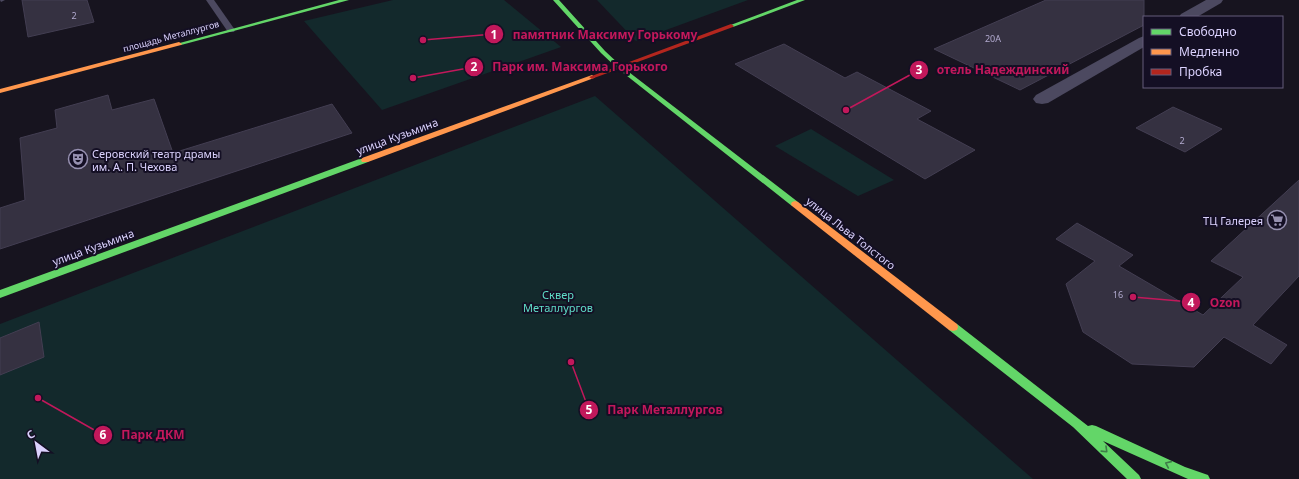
<svg xmlns="http://www.w3.org/2000/svg" width="1299" height="479" font-family="'Noto Sans',sans-serif">
  <style>
    .green { fill: #13292c }
    .building { fill: #353141; stroke: #433e52 }
    .lines { fill: none; stroke-linecap: round; stroke-linejoin: round }
    .lane { fill: #4c4960; fill-rule: evenodd }
    .street { fill: #4c4960; fill-rule: evenodd }
    .fast { fill: #63d668; fill-rule: evenodd }
    .slow { fill: #ff974d; fill-rule: evenodd }
    .jam { fill: #b3261e; fill-rule: evenodd }
    .oneway { stroke: #3f7c49 }
    .labels { text-anchor: middle; dominant-baseline: central; stroke-width: 4; stroke-linejoin: round; paint-order: stroke }
    .number-label { font-size: 9px; fill: #b2aacf }
    .far-street-label { font-size: 9px; fill: #dbd2fe; stroke: #140f24 }
    .street-label { font-size: 11px; fill: #dbd2fe; stroke: #140f24 }
    .poi-label { font-size: 11px; fill: #dbd2fe; stroke: #140f24; text-anchor: start }
    .park-label { font-size: 11px; fill: #5fddc8; stroke: #140f24 }
    .leader { fill: none; stroke: #c2185b; stroke-width: 1.5 }
    .callout-dot { fill: #c2185b; stroke: #140f24; stroke-width: 1.5 }
    .mark-label { font-size: 12px; text-anchor: middle; font-weight: bold; fill: #fff }
    .callout-label { font-size: 12px; text-anchor: middle; font-weight: bold; fill: #c2185b; stroke: #140f24; stroke-width: 4; stroke-linejoin: round; paint-order: stroke }
  </style>
  <rect width="100%" height="100%" fill="#17141f"/>
  <g class="green">
    <polygon points="393,0 504,0 561,47 382,110 304,21"/>
    <polygon points="597,0 748,0 636,41"/>
    <polygon points="595,96 1033,479 0,479 0,324"/>
    <polygon points="811,129 894,180 858,196 775,146"/>
  </g>
  <g class="building">
    <polygon points="22,0 87,0 94,22 28,37"/>
    <polygon points="1046,0 1144,0 1144,25 1020,90 934,49"/>
    <polygon points="784,44 845,78 857,72 931,111 917,119 975,150 925,179 735,64"/>
    <polygon points="108,95 112,110 154,99 173,153 332,104 352,133 0,249 0,208 25,200 20,138 57,128 55,110"/>
    <polygon points="1173,107 1222,129 1185,152 1136,128"/>
    <polygon points="1299,180 1299,276 1253,325 1287,345 1271,364 1224,337 1194,367 1132,364 1083,332 1066,284 1095,261 1056,239 1077,223 1133,255 1119,266 1203,315 1243,277 1211,261"/>
    <polygon points="39,322 44,357 0,375 0,338"/>
  </g>
  <g class="lines">
    <g class="lane">
      <polygon points="0,0 5,0 1,2"/>
      <polygon points="206,0 214,0 235,30 234,32 228,32"/>
    </g>
    <g class="street">
      <polygon points="1206,0 1223,0 1221,3 1197,17 1179,17 1181,14"/>
      <polygon points="1144,36 1144,47 1048,103 1042,104 1036,103 1033,99 1036,95 1139,38"/>
    </g>
    <g class="fast">
      <polygon points="339,0 349,0 181,45 176,44"/>
      <polygon points="553,0 559,0 605,51 621,66 798,202 799,204 798,206 792,206 617,68 601,53"/>
      <polygon points="797,0 805,0 733,27 728,26"/>
      <polygon points="362,158 368,158 369,160 368,162 0,298 0,290"/>
      <polygon points="953,323 957,324 1088,426 1092,425 1096,426 1185,467 1208,475 1210,479 1188,479 1103,441 1139,475 1141,479 1127,479 1073,427 949,330 948,327 949,324"/>
    </g>
    <g class="slow">
      <polygon points="179,42 182,44 181,45 0,93 0,89"/>
      <polygon points="592,75 595,77 594,78 368,162 362,162 361,160 362,158"/>
      <polygon points="795,201 798,202 957,324 958,327 957,330 953,331 949,330 792,206 791,204 792,202"/>
    </g>
    <polygon class="jam" points="731,24 734,26 733,27 594,78 592,79 589,77"/>
  </g>
  <defs><path id="oneway-chevron" d="M-2-3.5L2.5 0L-2 3.5" fill="none" stroke-width="1.6" stroke-linecap="round" stroke-linejoin="round"/></defs>
  <g class="oneway">
    <use href="#oneway-chevron" transform="translate(1105 450) rotate(44)"/>
    <use href="#oneway-chevron" transform="translate(1168 464) rotate(-156)"/>
  </g>
  <defs>
    <symbol id="theatre-ring" viewBox="-11 -11 22 22"><circle r="9.5" fill="#140f24" stroke="#9690b0" stroke-width="1.5"/><path d="M-5-5.5Q0-4 5-5.5V0Q5 5 0 6Q-5 5-5 0ZM-3.3-2.5H-1v1.5H-3.3ZM1-2.5H3.3v1.5H1ZM-2.8 1Q0 5.5 2.8 1Z" fill="#9690b0"/></symbol>
    <symbol id="supermarket-ring" viewBox="-11 -11 22 22"><circle r="9.5" fill="#140f24" stroke="#9690b0" stroke-width="1.5"/><path d="M-6-5.5h2.5l.6 2H6L4.5 2H-2.5L-4.4-4H-6ZM-1.5 3.2a1.3 1.3 0 1 0 .1 0ZM3 3.2a1.3 1.3 0 1 0 .1 0Z" fill="#9690b0"/></symbol>
  </defs>
  <g fill-rule="evenodd">
    <use href="#theatre-ring" x="67" y="148" width="22" height="22"/>
    <use href="#supermarket-ring" x="1266" y="209" width="22" height="22"/>
  </g>
  <g class="labels">
    <g class="number-label">
      <text x="74" y="15">2</text>
      <text x="993" y="38">20А</text>
      <text x="1182" y="140">2</text>
      <text x="1118" y="294">16</text>
    </g>
    <g class="far-street-label">
      <text transform="translate(171 36) rotate(-15)">площадь Металлургов</text>
    </g>
    <g class="street-label">
      <text transform="translate(397 136) rotate(-20)">улица Кузьмина</text>
      <text transform="translate(851 233) rotate(38)">улица Льва Толстого</text>
      <text transform="translate(93 247) rotate(-20)">улица Кузьмина</text>
    </g>
    <g class="poi-label">
      <text x="92" y="153">Серовский театр драмы<tspan x="92" dy="13">им. А. П. Чехова</tspan></text>
      <text x="1263" y="220" text-anchor="end">ТЦ Галерея</text>
    </g>
    <g class="park-label">
      <text x="558" y="294">Сквер<tspan x="558" dy="13">Металлургов</tspan></text>
    </g>
  </g>
  <path class="leader" d="M423 40L494 34M413 78L474 67M846 110L919 70M1133 297L1191 302M571 362L589 410M38 398L103 435"/>
  <g class="callout-dot">
    <circle cx="423" cy="40" r="4"/>
    <circle cx="413" cy="78" r="4"/>
    <circle cx="846" cy="110" r="4"/>
    <circle cx="1133" cy="297" r="4"/>
    <circle cx="571" cy="362" r="4"/>
    <circle cx="38" cy="398" r="4"/>
    <circle cx="494" cy="34" r="10"/>
    <circle cx="474" cy="67" r="10"/>
    <circle cx="919" cy="70" r="10"/>
    <circle cx="1191" cy="302" r="10"/>
    <circle cx="589" cy="410" r="10"/>
    <circle cx="103" cy="435" r="10"/>
  </g>
  <g class="mark-label">
    <text x="494" y="39">1</text>
    <text x="474" y="71">2</text>
    <text x="919" y="74">3</text>
    <text x="1191" y="307">4</text>
    <text x="589" y="414">5</text>
    <text x="103" y="439">6</text>
  </g>
  <g class="callout-label">
    <text x="605" y="39">памятник Максиму Горькому</text>
    <text x="580" y="71">Парк им. Максима Горького</text>
    <text x="1003" y="74">отель Надеждинский</text>
    <text x="1225" y="307">Ozon</text>
    <text x="665" y="414">Парк Металлургов</text>
    <text x="153" y="439">Парк ДКМ</text>
  </g>
  <rect x="1143" y="16" width="140" height="72" fill="#140f24" stroke="#645d7b"/>
  <rect x="1151" y="29" width="20" height="6" fill="#63d668" stroke="#645d7b"/>
  <text x="1179" y="36" font-size="12" fill="#dbd2fe">Свободно</text>
  <rect x="1151" y="49" width="20" height="6" fill="#ff974d" stroke="#645d7b"/>
  <text x="1179" y="56" font-size="12" fill="#dbd2fe">Медленно</text>
  <rect x="1151" y="69" width="20" height="6" fill="#b3261e" stroke="#645d7b"/>
  <text x="1179" y="76" font-size="12" fill="#dbd2fe">Пробка</text>
  <g transform="translate(36 443) rotate(328)" stroke="#140f24" stroke-width="3" paint-order="stroke">
  <path d="M0-3L7 15L0 10L-7 15Z" fill="#dbd2fe"/>
  <text y="-6" font-size="11" font-weight="bold" text-anchor="middle" fill="#dbd2fe">С</text>
  </g>
</svg>
